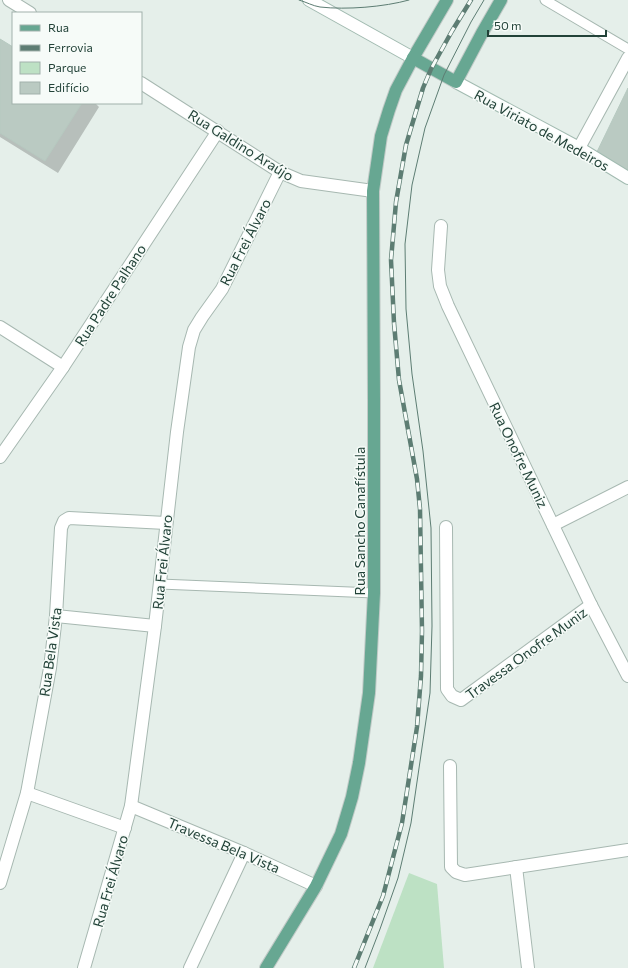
<svg xmlns="http://www.w3.org/2000/svg" width="628" height="968" font-family="Commissioner,sans-serif">
  <style>
    .green { fill: #bde1c4 }
    .shadow { fill: #0003 }
    .building { fill: #bacac2; stroke: #b6c9c0 }
    .lines { fill: none; stroke-linecap: round; stroke-linejoin: round }
    .service-casing { stroke: #a7b8b1; stroke-width: 11 }
    .minor-casing { stroke: #a7b8b1; stroke-width: 14 }
    .secondary-casing { stroke: #a2bbb1; stroke-width: 14 }
    .primary-casing { stroke: #c1cac7; stroke-width: 14 }
    .service { stroke: #fff; stroke-width: 9 }
    .minor { stroke: #fff; stroke-width: 12 }
    .secondary { stroke: #fff; stroke-width: 12 }
    .primary { stroke: #67a792; stroke-width: 12 }
    .tram { stroke: #5d7d73; stroke-width: 1 }
    .rail-casing { stroke: #5d7d73; stroke-width: 4.5 }
    .rail { stroke: #f6fbf8; stroke-width: 3; stroke-dasharray: 9; stroke-linecap: butt }
    .labels { text-anchor: middle; dominant-baseline: central; stroke-width: 3; stroke-linejoin: round; paint-order: stroke }
    .street-label { font-size: 14px; fill: #224238; stroke: #f6fbf8 }
  </style>
  <rect width="100%" height="100%" fill="#e5efea"/>
  <polygon class="green" points="409,873 437,884 444,968 373,968"/>
  <polygon class="shadow" points="0,40 13,48 13,103 95,103 99,107 58,173 0,137"/>
  <g class="building">
    <polygon points="0,39 13,47 13,103 82,103 45,161 0,133"/>
    <polygon points="628,88 628,173 594,158"/>
  </g>
  <g class="lines">
    <defs>
      <g id="service">
        <polyline points="545,0 628,49"/>
        <polyline points="160,584 374,593"/>
      </g>
      <g id="minor">
        <polyline points="9,0 30,13"/>
        <polyline points="141,83 280,172 301,181 373,191"/>
        <polyline points="579,148 628,58"/>
        <polyline points="441,226 438,270 440,286 448,306 591,605 628,676"/>
        <polyline points="0,327 63,367"/>
        <polyline points="0,457 63,367 218,131"/>
        <polyline points="553,525 628,487"/>
        <polyline points="446,527 447,689 452,696 461,700 591,605"/>
        <polyline points="56,616 155,626"/>
        <polyline points="450,766 451,867 456,872 465,875 628,850"/>
        <polyline points="27,793 125,828"/>
        <polyline points="131,806 244,853 316,886"/>
        <polyline points="516,867 528,968"/>
        <polyline points="0,883 27,793 50,668 56,616 61,528 64,521 69,518 166,523"/>
        <polyline points="84,968 131,806 155,626 177,432 189,347 194,330 202,317 222,289 280,172"/>
        <polyline points="190,968 244,853"/>
      </g>
      <g id="secondary">
        <polyline points="309,0 413,58"/>
        <polyline points="456,82 579,148 628,178"/>
      </g>
      <g id="primary">
        <polyline points="413,58 456,82 482,33 501,0"/>
        <polyline points="266,968 316,886 341,834 352,797 359,763 369,693 374,593 374,399 373,191 381,136 389,110 396,90 413,58 447,0"/>
      </g>
    </defs>
    <use href="#service" class="service-casing"/>
    <use href="#minor" class="minor-casing"/>
    <use href="#secondary" class="secondary-casing"/>
    <use href="#primary" class="primary-casing"/>
    <use href="#service" class="service"/>
    <use href="#minor" class="minor"/>
    <use href="#secondary" class="secondary"/>
    <use href="#primary" class="primary"/>
    <g class="tram">
      <path d="M 299,0 C 306,2 313,6 320,7 C 346,10 384,7 409,0"/>
      <polyline points="365,968 380,929 398,878 411,823 430,693 432,626 431,528 423,451 412,374 406,309 405,244 412,185 425,128 444,75 471,22 484,0"/>
    </g>
    <defs>
      <polyline id="rail" points="354,968 383,896 402,823 417,727 421,676 422,631 420,509 417,479 399,380 394,323 391,260 396,202 406,145 423,88 431,69 452,31 471,0"/>
    </defs>
    <use href="#rail" class="rail-casing"/>
    <use href="#rail" class="rail"/>
  </g>
  <g class="labels">
    <g class="street-label">
      <text transform="translate(542 130) rotate(29)">Rua Viriato de Medeiros</text>
      <text transform="translate(241 145) rotate(32)">Rua Galdino Araújo</text>
      <text transform="translate(245 242) rotate(-63)">Rua Frei Álvaro</text>
      <text transform="translate(110 295) rotate(-57)">Rua Padre Palhano</text>
      <text transform="translate(519 455) rotate(64)">Rua Onofre Muniz</text>
      <text transform="translate(359 521) rotate(-90)">Rua Sancho Canafístula</text>
      <text transform="translate(162 562) rotate(-84)">Rua Frei Álvaro</text>
      <text transform="translate(50 652) rotate(-82)">Rua Bela Vista</text>
      <text transform="translate(526 653) rotate(-36)">Travessa Onofre Muniz</text>
      <text transform="translate(224 845) rotate(23)">Travessa Bela Vista</text>
      <text transform="translate(110 881) rotate(-74)">Rua Frei Álvaro</text>
    </g>
  </g>
  <rect x="12" y="12" width="130" height="92" fill="#f6fbf8" stroke="#a1b1ab"/>
  <rect x="20" y="25" width="20" height="6" fill="#67a792" stroke="#a1b1ab"/>
  <text x="48" y="32" font-size="12" fill="#224238">Rua</text>
  <rect x="20" y="45" width="20" height="6" fill="#5d7d73" stroke="#a1b1ab"/>
  <text x="48" y="52" font-size="12" fill="#224238">Ferrovia</text>
  <rect x="20" y="62" width="20" height="12" fill="#bde1c4" stroke="#a1b1ab"/>
  <text x="48" y="72" font-size="12" fill="#224238">Parque</text>
  <rect x="20" y="82" width="20" height="12" fill="#bacac2" stroke="#a1b1ab"/>
  <text x="48" y="92" font-size="12" fill="#224238">Edifício</text>
  <path d="M488 30v6h118v-6" fill="none" stroke="#224238" stroke-width="2"/>
  <text x="494" y="30" font-size="12" fill="#224238" stroke="#f6fbf8" stroke-width="3" paint-order="stroke">50 m</text>
</svg>
